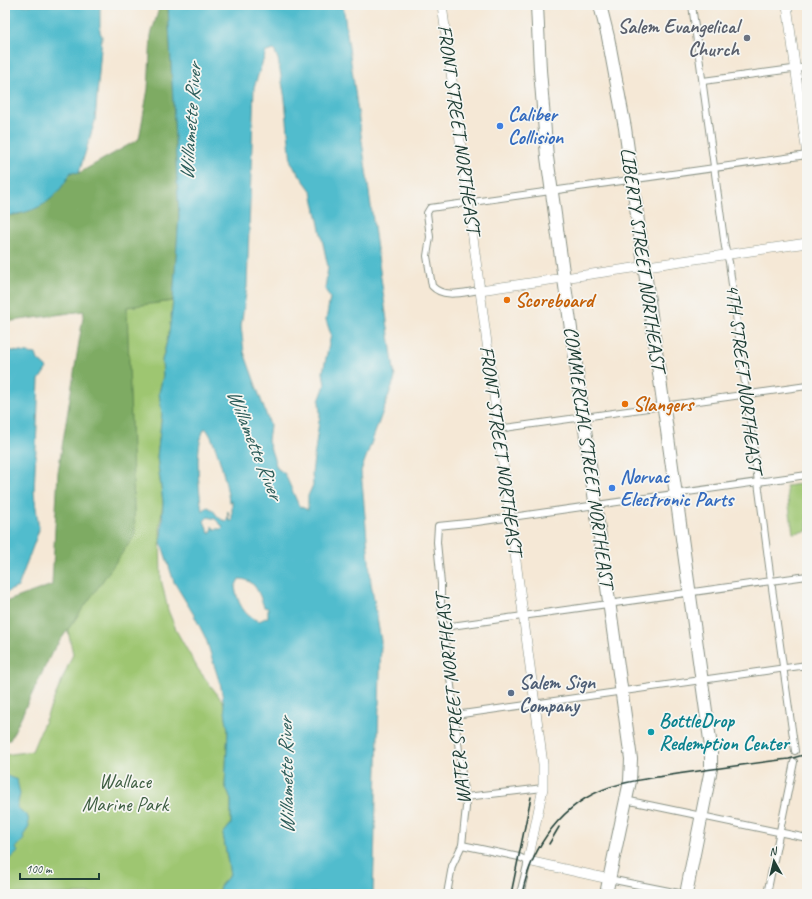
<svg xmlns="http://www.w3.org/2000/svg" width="812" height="899" font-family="Caveat,sans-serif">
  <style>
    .green { fill: #9ec671; stroke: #5e8252 }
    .forest { fill: #7eab63; stroke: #4e744c }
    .water { fill: #51bccd; stroke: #387c80; fill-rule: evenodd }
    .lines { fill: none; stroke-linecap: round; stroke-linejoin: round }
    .street-casing { stroke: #8a9285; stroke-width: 8 }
    .secondary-casing { stroke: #8a9285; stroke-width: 10 }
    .highway-casing { stroke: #8a9285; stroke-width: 14 }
    .street { stroke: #fff; stroke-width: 6 }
    .secondary { stroke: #fff; stroke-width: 9 }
    .highway { stroke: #fff; stroke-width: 12 }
    .rail { stroke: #1f3d34; stroke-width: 1.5 }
    .worship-dot { fill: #6b7280; stroke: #f6f6f2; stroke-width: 1.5 }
    .shop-dot { fill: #3f7fe0; stroke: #f6f6f2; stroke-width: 1.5 }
    .food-dot { fill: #e8710a; stroke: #f6f6f2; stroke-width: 1.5 }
    .service-dot { fill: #5c6f8a; stroke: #f6f6f2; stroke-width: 1.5 }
    .culture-dot { fill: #0f9aa8; stroke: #f6f6f2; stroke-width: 1.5 }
    .labels { text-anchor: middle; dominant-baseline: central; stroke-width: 3.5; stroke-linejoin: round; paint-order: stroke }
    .worship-label { font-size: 20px; font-weight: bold; fill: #5b616d; stroke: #f6f6f2; text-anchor: end }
    .shop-label { font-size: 20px; font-weight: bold; fill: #366cbe; stroke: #f6f6f2; text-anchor: start }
    .street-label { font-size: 20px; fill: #1f3d34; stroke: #f6f6f2 }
    .food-label { font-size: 20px; font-weight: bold; fill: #c56008; stroke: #f6f6f2; text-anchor: start }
    .service-label { font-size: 20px; font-weight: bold; fill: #4e5e75; stroke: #f6f6f2; text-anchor: start }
    .culture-label { font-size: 20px; font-weight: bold; fill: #0d838f; stroke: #f6f6f2; text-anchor: start }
    .park-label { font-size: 20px; fill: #3f5f43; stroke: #f6f6f2 }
    .water-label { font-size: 21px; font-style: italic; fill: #2c5d5a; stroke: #f6f6f2 }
  </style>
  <rect width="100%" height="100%" fill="#f6f6f2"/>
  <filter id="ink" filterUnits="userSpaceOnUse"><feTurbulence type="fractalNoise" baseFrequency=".025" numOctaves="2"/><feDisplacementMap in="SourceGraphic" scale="8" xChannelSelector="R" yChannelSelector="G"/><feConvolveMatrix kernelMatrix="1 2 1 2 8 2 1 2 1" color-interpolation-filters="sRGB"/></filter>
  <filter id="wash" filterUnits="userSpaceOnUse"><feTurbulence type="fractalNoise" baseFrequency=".012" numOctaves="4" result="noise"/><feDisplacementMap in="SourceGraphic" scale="16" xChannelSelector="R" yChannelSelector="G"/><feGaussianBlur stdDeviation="0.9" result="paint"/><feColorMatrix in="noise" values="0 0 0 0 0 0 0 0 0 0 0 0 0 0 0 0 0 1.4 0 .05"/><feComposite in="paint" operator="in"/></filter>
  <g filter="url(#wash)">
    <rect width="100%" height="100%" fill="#f5e8d6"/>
    <g class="green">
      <polygon points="173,301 169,333 162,360 163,376 159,393 162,414 157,457 163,502 160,525 161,579 168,610 177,632 198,669 224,703 228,730 225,785 231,800 231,824 223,834 230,875 220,886 218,894 5,894 5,755 32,751 73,654 58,585 127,306"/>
      <polygon points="807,483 807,531 793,533 786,486"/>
    </g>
    <polygon class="forest" points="160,5 168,5 179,216 173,301 127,307 135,535 52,652 10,740 5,741 5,602 52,585 58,472 84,311 5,322 5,216 20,214 59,190 71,172 79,173 139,139 148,89 151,35"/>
    <g class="water">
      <path d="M 5,5 L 100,5 L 100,32 L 102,36 L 95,121 L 79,173 L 71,172 C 55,202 38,212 5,216 Z"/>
      <path d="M 168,5 L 343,5 L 395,378 L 361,471 L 371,583 L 381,641 L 373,894 L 218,894 L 220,886 L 230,875 L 223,834 L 231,824 L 231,800 L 225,785 L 228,730 L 221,687 L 206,639 L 194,615 L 174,582 L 161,542 L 163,502 L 157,457 L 162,414 L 159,393 L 163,376 L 162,361 L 169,333 L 173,301 L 179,216 ZM 274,50 L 278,59 L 285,99 L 291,163 L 312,192 L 328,267 L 325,289 L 330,298 L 326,320 L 331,335 L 323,372 L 325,385 L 319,401 L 320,414 L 312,473 L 313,485 L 308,496 L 308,510 L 299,506 L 285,474 L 277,468 L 268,441 L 270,425 L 244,352 L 241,326 L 247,287 L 254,87 L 266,52 ZM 205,428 C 215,436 228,488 229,502 L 232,501 L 232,521 L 229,521 L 228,511 L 227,521 C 216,520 217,511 208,507 L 202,511 C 199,491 194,445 205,428 ZM 208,517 L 215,519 L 223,527 L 221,529 L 214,529 L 212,526 L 212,531 L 209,533 L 204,521 ZM 239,579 C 255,579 259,593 264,607 L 268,608 L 268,617 L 259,621 C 244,617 237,601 235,587 Z"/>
      <polygon points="5,350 36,354 38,360 47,368 39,380 34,492 39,530 18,587 5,593"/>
      <polygon points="5,775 17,780 20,794 17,807 28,817 29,827 23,836 24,839 16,848 18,852 9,860 5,861"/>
    </g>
  </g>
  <g filter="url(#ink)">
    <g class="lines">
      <defs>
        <g id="street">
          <polyline points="692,5 725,247 729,262 771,581 795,751"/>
          <polyline points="703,81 807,67"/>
          <path d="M 480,290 C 464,292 444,299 432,286 L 427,256 L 430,237 L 427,213 L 430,208 L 807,155"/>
          <polyline points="498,429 807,386"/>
          <polyline points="444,627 807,576"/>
          <polyline points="455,715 807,665"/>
          <polyline points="466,797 543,788"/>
          <polyline points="625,800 807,838"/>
          <polyline points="462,845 519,857 528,861 520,894"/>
          <polyline points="609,879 684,894"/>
          <polyline points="447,894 452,866 462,845 466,807 441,605 441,584 437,542 438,526 477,522 807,475"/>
          <polyline points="767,894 794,762"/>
        </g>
        <g id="secondary">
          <polyline points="442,5 543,764 543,788 528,861 609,879"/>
          <polyline points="787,5 807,155"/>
          <polyline points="480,290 807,243"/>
        </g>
        <g id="highway">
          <polyline points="537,5 540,70 547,157 631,759 630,781 606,894"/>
          <polyline points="600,5 608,37 625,128 711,747 711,769 686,894"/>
        </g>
      </defs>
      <use href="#street" class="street-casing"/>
      <use href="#secondary" class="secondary-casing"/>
      <use href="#highway" class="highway-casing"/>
      <use href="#street" class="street"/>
      <use href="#secondary" class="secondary"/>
      <use href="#highway" class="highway"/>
      <g class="rail">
        <polyline points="549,844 559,827"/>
        <polyline points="511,894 531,797"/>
        <path d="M 522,894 C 532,846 562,803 610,787 C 634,779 660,777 684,773 C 719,768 754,763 789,759 L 807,754"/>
      </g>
    </g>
  </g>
  <circle class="worship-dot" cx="747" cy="38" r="4"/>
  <g class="shop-dot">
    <circle cx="500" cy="126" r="4"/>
    <circle cx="612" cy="488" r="4"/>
  </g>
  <g class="food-dot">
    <circle cx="507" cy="300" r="4"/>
    <circle cx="625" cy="404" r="4"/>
  </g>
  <circle class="service-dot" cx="511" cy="693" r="4"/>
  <circle class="culture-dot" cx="651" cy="732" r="4"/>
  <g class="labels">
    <g class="worship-label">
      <text x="739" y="26">Salem Evangelical<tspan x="739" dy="23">Church</tspan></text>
    </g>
    <g class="shop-label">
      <text x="508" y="114">Caliber<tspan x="508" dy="23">Collision</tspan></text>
      <text x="620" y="476">Norvac<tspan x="620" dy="23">Electronic Parts</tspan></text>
    </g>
    <g class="street-label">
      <text transform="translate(459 129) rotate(82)">FRONT STREET NORTHEAST</text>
      <text transform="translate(643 259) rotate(82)">LIBERTY STREET NORTHEAST</text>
      <text transform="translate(744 378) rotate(83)">4TH STREET NORTHEAST</text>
      <text transform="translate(501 450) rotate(82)">FRONT STREET NORTHEAST</text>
      <text transform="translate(589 457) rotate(82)">COMMERCIAL STREET NORTHEAST</text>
      <text transform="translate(453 699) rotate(-96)">WATER STREET NORTHEAST</text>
    </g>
    <g class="food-label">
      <text x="515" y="300">Scoreboard</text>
      <text x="633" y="404">Slangers</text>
    </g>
    <g class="service-label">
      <text x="519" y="682">Salem Sign<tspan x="519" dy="23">Company</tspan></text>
    </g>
    <g class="culture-label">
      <text x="659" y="720">BottleDrop<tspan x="659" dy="23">Redemption Center</tspan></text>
    </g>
    <g class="park-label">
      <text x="125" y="781">Wallace<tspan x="125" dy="23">Marine Park</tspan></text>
    </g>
    <g class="water-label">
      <text transform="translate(190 122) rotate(-86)">Willamette River</text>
      <text transform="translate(255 444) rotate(68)">Willamette River</text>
      <text transform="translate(286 776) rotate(-91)">Willamette River</text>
    </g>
  </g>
  <rect width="812" height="899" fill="none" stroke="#f6f6f2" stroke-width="20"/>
  <g transform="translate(774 861) rotate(352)" stroke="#f6f6f2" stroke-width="3" paint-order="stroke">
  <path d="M0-3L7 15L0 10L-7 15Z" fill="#1f3d34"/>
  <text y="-6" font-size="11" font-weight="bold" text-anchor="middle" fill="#1f3d34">N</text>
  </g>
  <path d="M20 873v6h79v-6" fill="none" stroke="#1f3d34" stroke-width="2"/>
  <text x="26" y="873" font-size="12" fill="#1f3d34" stroke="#f6f6f2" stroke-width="3" paint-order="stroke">100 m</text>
</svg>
